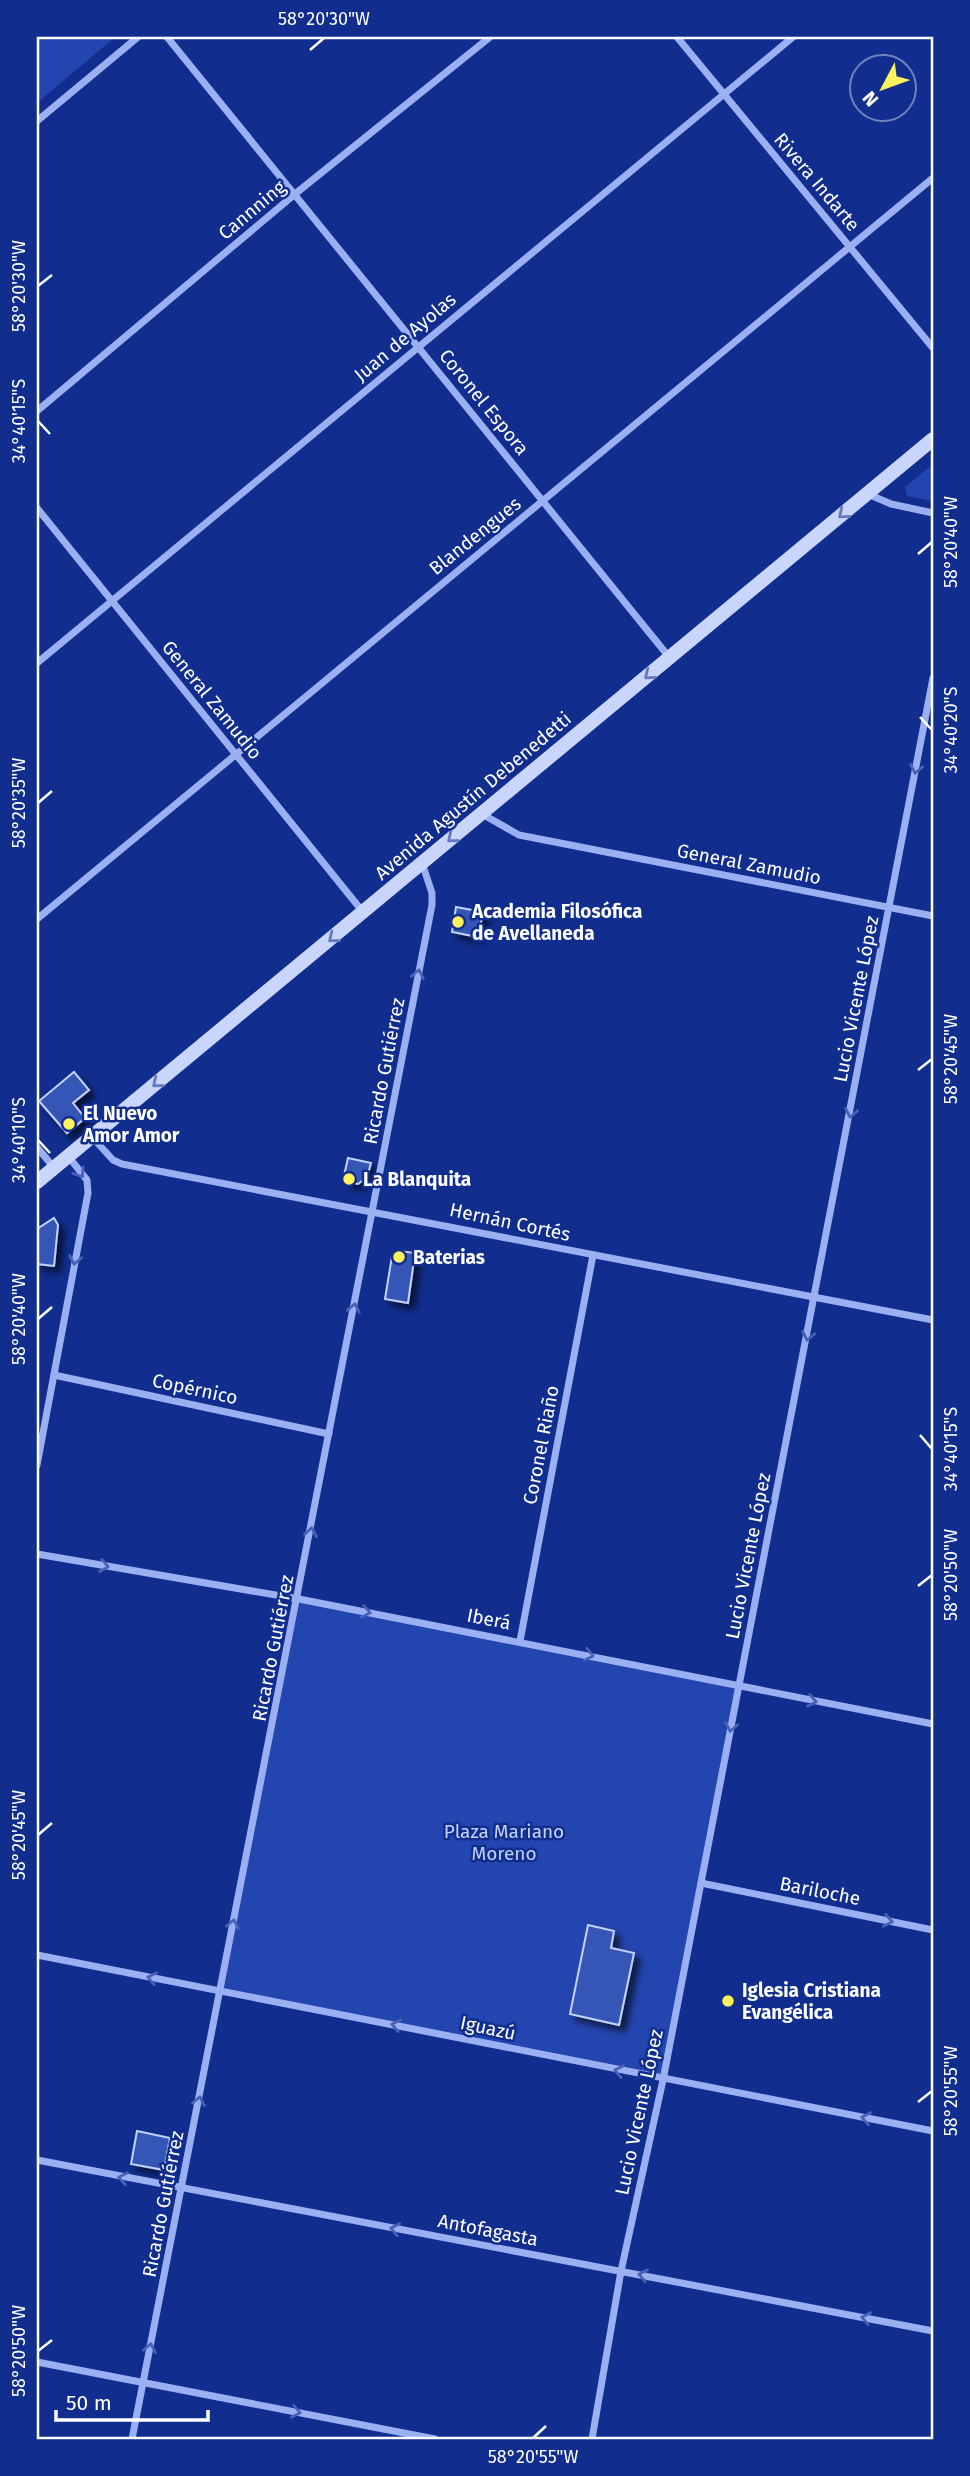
<svg xmlns="http://www.w3.org/2000/svg" width="970" height="2476" font-family="'Fira Sans',sans-serif">
  <style>
    .green { fill: #2345af }
    .building { fill: #3554b7; stroke: #c3d1fd; stroke-width: 2; filter: url(#shadow) }
    .lines { fill: none; stroke-linecap: round; stroke-linejoin: round }
    .minor { stroke: #9bb0f2; stroke-width: 7 }
    .secondary { stroke: #cad5fc; stroke-width: 14 }
    .oneway { stroke: #6479c0 }
    .oneway2 { stroke: #4862b7 }
    .ticks { fill: none; stroke: #fff; stroke-width: 2.5 }
    .poi-dot { fill: #fff25c; stroke: #112e8f; stroke-width: 2.5 }
    .labels { text-anchor: middle; dominant-baseline: central; stroke-width: 5; stroke-linejoin: round; paint-order: stroke }
    .street-label { font-size: 19px; fill: #fff; stroke: #112e8f }
    .poi-label { font-size: 19px; font-weight: bold; fill: #fff; stroke: #112e8f; text-anchor: start }
    .park-label { font-size: 19px; fill: #c3d1fd; stroke: #112e8f }
    .neatline { fill: none; stroke: #fff; stroke-width: 2.5 }
    .ticks-label { font-size: 18px; text-anchor: middle; fill: #fff }
  </style>
  <defs>
    <filter id="shadow"><feDropShadow dx="6" dy="6" stdDeviation="3.5" flood-color="#0009"/></filter>
  </defs>
  <rect width="100%" height="100%" fill="#112e8f"/>
  <g class="green">
    <polygon points="37,37 115,37 37,103"/>
    <polygon points="933,464 933,501 907,496 905,487"/>
    <polygon points="299,1599 738,1687 663,2080 219,1991"/>
  </g>
  <g class="building">
    <polygon points="456,907 483,912 478,937 452,932"/>
    <polygon points="74,1072 89,1090 73,1103 85,1118 67,1133 39,1101"/>
    <polygon points="348,1158 371,1163 367,1177 358,1184 343,1180"/>
    <polygon points="54,1218 58,1225 54,1266 37,1264 37,1229"/>
    <polygon points="399,1251 415,1253 408,1303 385,1299 392,1256"/>
    <polygon points="588,1925 614,1931 611,1948 634,1953 619,2025 570,2014"/>
    <polygon points="137,2131 170,2138 164,2170 131,2164"/>
  </g>
  <g class="lines">
    <g class="minor">
      <polyline points="167,37 669,657"/>
      <polyline points="677,37 933,348"/>
      <polyline points="37,121 138,37"/>
      <polyline points="37,411 295,194 490,37"/>
      <polyline points="868,494 891,504 933,513"/>
      <polyline points="37,508 363,912"/>
      <polyline points="37,663 793,37"/>
      <polyline points="482,814 519,835 933,916"/>
      <polyline points="37,919 933,178"/>
      <polyline points="92,1137 113,1160 122,1164 933,1320"/>
      <polyline points="37,1147 54,1168"/>
      <polyline points="54,1375 329,1434"/>
      <polyline points="37,1465 88,1193 87,1180 68,1156"/>
      <polyline points="37,1554 299,1599 933,1724"/>
      <polyline points="520,1641 593,1255"/>
      <polyline points="701,1883 933,1930"/>
      <polyline points="37,1955 933,2131"/>
      <polyline points="37,2160 933,2331"/>
      <polyline points="37,2362 435,2439"/>
      <polyline points="132,2439 432,905 432,893 422,863"/>
      <polyline points="592,2439 621,2271 663,2080 933,678"/>
    </g>
    <polyline class="secondary" points="37,1182 933,439"/>
  </g>
  <defs><path id="oneway-chevron" d="M-2-3.5L2.5 0L-2 3.5" fill="none" stroke-width="1.6" stroke-linecap="round" stroke-linejoin="round" transform="scale(1.75)"/></defs>
  <g class="oneway">
    <use href="#oneway-chevron" transform="translate(843 514) rotate(140)"/>
    <use href="#oneway-chevron" transform="translate(649 675) rotate(140)"/>
    <use href="#oneway-chevron" transform="translate(452 838) rotate(141)"/>
    <use href="#oneway-chevron" transform="translate(333 938) rotate(141)"/>
    <use href="#oneway-chevron" transform="translate(157 1083) rotate(141)"/>
  </g>
  <g class="oneway2">
    <use href="#oneway-chevron" transform="translate(916 769) rotate(101)"/>
    <use href="#oneway-chevron" transform="translate(418 974) rotate(-79)"/>
    <use href="#oneway-chevron" transform="translate(851 1113) rotate(101)"/>
    <use href="#oneway-chevron" transform="translate(80 1173) rotate(56)"/>
    <use href="#oneway-chevron" transform="translate(75 1260) rotate(100)"/>
    <use href="#oneway-chevron" transform="translate(354 1308) rotate(-79)"/>
    <use href="#oneway-chevron" transform="translate(808 1336) rotate(101)"/>
    <use href="#oneway-chevron" transform="translate(311 1532) rotate(-80)"/>
    <use href="#oneway-chevron" transform="translate(104 1566) rotate(10)"/>
    <use href="#oneway-chevron" transform="translate(366 1612) rotate(11)"/>
    <use href="#oneway-chevron" transform="translate(589 1655) rotate(12)"/>
    <use href="#oneway-chevron" transform="translate(812 1701) rotate(11)"/>
    <use href="#oneway-chevron" transform="translate(731 1727) rotate(101)"/>
    <use href="#oneway-chevron" transform="translate(888 1921) rotate(11)"/>
    <use href="#oneway-chevron" transform="translate(233 1924) rotate(-78)"/>
    <use href="#oneway-chevron" transform="translate(152 1978) rotate(-169)"/>
    <use href="#oneway-chevron" transform="translate(396 2025) rotate(-169)"/>
    <use href="#oneway-chevron" transform="translate(619 2071) rotate(-168)"/>
    <use href="#oneway-chevron" transform="translate(199 2101) rotate(-79)"/>
    <use href="#oneway-chevron" transform="translate(866 2118) rotate(-169)"/>
    <use href="#oneway-chevron" transform="translate(123 2178) rotate(-169)"/>
    <use href="#oneway-chevron" transform="translate(395 2229) rotate(-169)"/>
    <use href="#oneway-chevron" transform="translate(643 2275) rotate(-169)"/>
    <use href="#oneway-chevron" transform="translate(866 2318) rotate(-169)"/>
    <use href="#oneway-chevron" transform="translate(150 2348) rotate(-79)"/>
    <use href="#oneway-chevron" transform="translate(296 2412) rotate(11)"/>
  </g>
  <path class="ticks" d="M 310,50 L 324,38M 38,286 L 52,275M 38,421 L 50,434M 918,554 L 932,542M 920,717 L 932,730M 38,803 L 52,791M 918,1070 L 932,1059M 38,1140 L 50,1153M 38,1319 L 52,1307M 920,1435 L 932,1449M 918,1586 L 932,1575M 38,1835 L 52,1823M 918,2102 L 932,2091M 38,2351 L 52,2340M 533,2438 L 546,2426"/>
  <g class="poi-dot">
    <circle cx="458" cy="922" r="7"/>
    <circle cx="69" cy="1124" r="7"/>
    <circle cx="349" cy="1179" r="7"/>
    <circle cx="399" cy="1257" r="7"/>
    <circle cx="728" cy="2001" r="7"/>
  </g>
  <g class="labels">
    <g class="street-label">
      <text transform="translate(817 182) rotate(50)">Rivera Indarte</text>
      <text transform="translate(252 210) rotate(-40)">Cannning</text>
      <text transform="translate(405 337) rotate(-40)">Juan de Ayolas</text>
      <text transform="translate(484 402) rotate(51)">Coronel Espora</text>
      <text transform="translate(475 536) rotate(-39)">Blandengues</text>
      <text transform="translate(212 700) rotate(51)">General Zamudio</text>
      <text transform="translate(473 796) rotate(-40)">Avenida Agustín Debenedetti</text>
      <text transform="translate(749 864) rotate(11)">General Zamudio</text>
      <text transform="translate(856 999) rotate(-79)">Lucio Vicente López</text>
      <text transform="translate(384 1071) rotate(-79)">Ricardo Gutiérrez</text>
      <text transform="translate(510 1222) rotate(12)">Hernán Cortés</text>
      <text transform="translate(195 1389) rotate(12)">Copérnico</text>
      <text transform="translate(541 1445) rotate(-79)">Coronel Riaño</text>
      <text transform="translate(748 1556) rotate(-79)">Lucio Vicente López</text>
      <text transform="translate(489 1619) rotate(11)">Iberá</text>
      <text transform="translate(273 1648) rotate(-79)">Ricardo Gutiérrez</text>
      <text transform="translate(820 1891) rotate(11)">Bariloche</text>
      <text transform="translate(488 2028) rotate(12)">Iguazú</text>
      <text transform="translate(639 2112) rotate(-78)">Lucio Vicente López</text>
      <text transform="translate(163 2204) rotate(-79)">Ricardo Gutiérrez</text>
      <text transform="translate(488 2230) rotate(11)">Antofagasta</text>
    </g>
    <g class="poi-label">
      <text x="472" y="911">Academia Filosófica<tspan x="472" dy="22">de Avellaneda</tspan></text>
      <text x="83" y="1113">El Nuevo<tspan x="83" dy="22">Amor Amor</tspan></text>
      <text x="363" y="1179">La Blanquita</text>
      <text x="413" y="1257">Baterias</text>
      <text x="742" y="1990">Iglesia Cristiana<tspan x="742" dy="22">Evangélica</tspan></text>
    </g>
    <g class="park-label">
      <text x="504" y="1831">Plaza Mariano<tspan x="504" dy="22">Moreno</tspan></text>
    </g>
  </g>
  <rect width="970" height="2476" fill="none" stroke="#112e8f" stroke-width="77"/>
  <g transform="translate(883 88) rotate(229)"><circle r="33" fill="#112e8f" stroke="#7082bc" stroke-width="2"/>
  <path d="M0-5L12 26L0 18L-12 26Z" fill="#fff25c"/>
  <text y="-10" font-size="19" font-weight="bold" text-anchor="middle" fill="#ffffff">N</text>
  </g>
  <path d="M56 2410v10h152v-10" fill="none" stroke="#ffffff" stroke-width="3.5"/>
  <text x="66" y="2410" font-size="21" fill="#ffffff" stroke="#112e8f" stroke-width="5" paint-order="stroke">50 m</text>
  <rect x="38" y="38" width="894" height="2400" class="neatline"/>
  <g class="ticks-label">
    <text x="324" y="25">58°20'30"W</text>
    <text transform="translate(19 286) rotate(-90)" y="6">58°20'30"W</text>
    <text transform="translate(19 421) rotate(-90)" y="6">34°40'15"S</text>
    <text transform="translate(951 542) rotate(-90)" y="6">58°20'40"W</text>
    <text transform="translate(951 730) rotate(-90)" y="6">34°40'20"S</text>
    <text transform="translate(19 803) rotate(-90)" y="6">58°20'35"W</text>
    <text transform="translate(951 1059) rotate(-90)" y="6">58°20'45"W</text>
    <text transform="translate(19 1140) rotate(-90)" y="6">34°40'10"S</text>
    <text transform="translate(19 1319) rotate(-90)" y="6">58°20'40"W</text>
    <text transform="translate(951 1449) rotate(-90)" y="6">34°40'15"S</text>
    <text transform="translate(951 1575) rotate(-90)" y="6">58°20'50"W</text>
    <text transform="translate(19 1835) rotate(-90)" y="6">58°20'45"W</text>
    <text transform="translate(951 2091) rotate(-90)" y="6">58°20'55"W</text>
    <text transform="translate(19 2351) rotate(-90)" y="6">58°20'50"W</text>
    <text x="533" y="2463">58°20'55"W</text>
  </g>
</svg>
